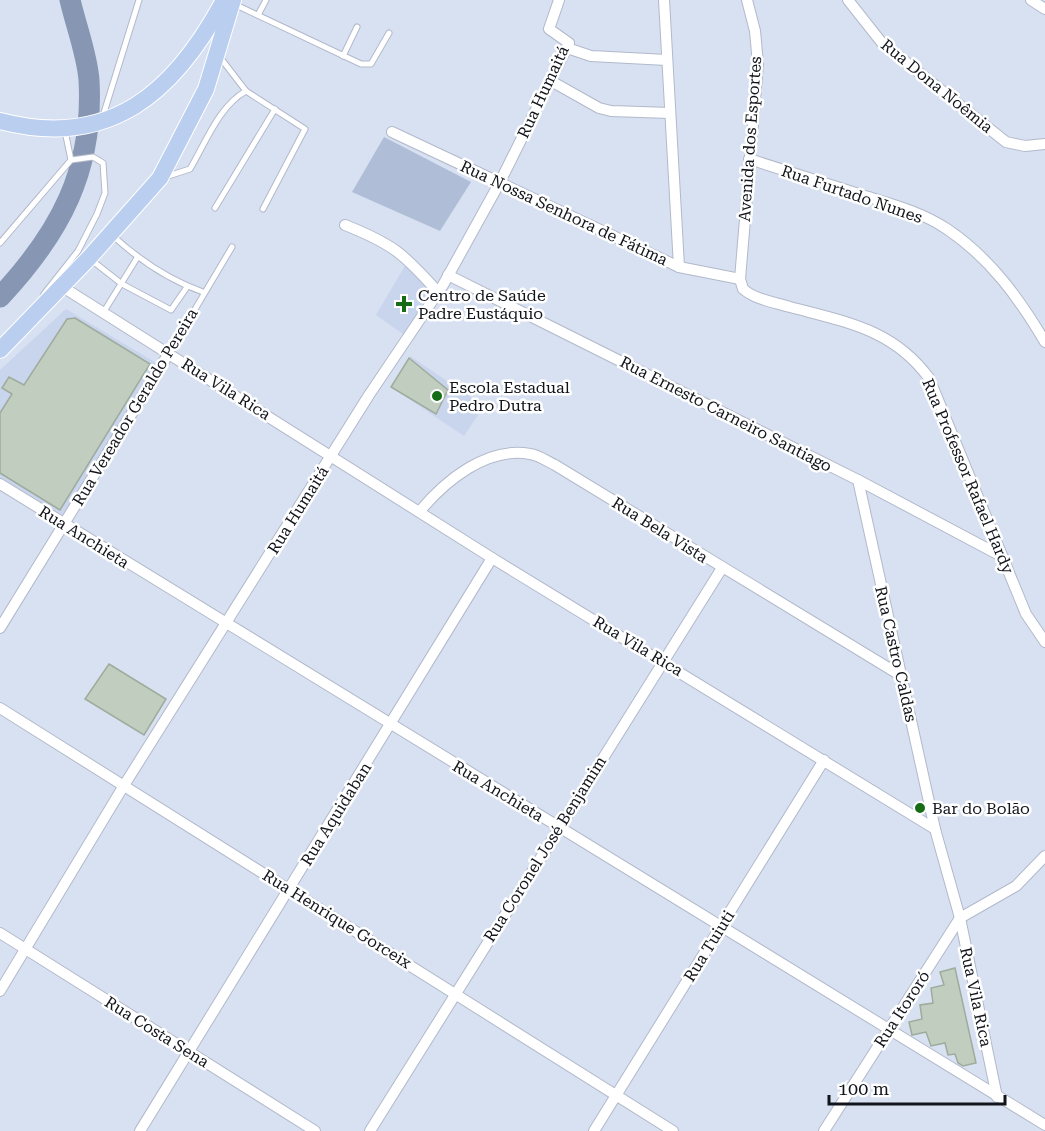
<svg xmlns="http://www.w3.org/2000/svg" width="1045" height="1131" font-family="'Roboto Serif',serif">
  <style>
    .built { fill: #c8d5ec }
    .park { fill: #afbdd7 }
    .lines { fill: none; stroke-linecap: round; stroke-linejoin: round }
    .river { stroke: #8796b2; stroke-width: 21 }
    .building { fill: #c0cdbf; stroke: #9eab9d; stroke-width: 1.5 }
    .service-casing { stroke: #b1b9ca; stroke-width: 7 }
    .minor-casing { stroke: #b1b9ca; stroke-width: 12 }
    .trunk-casing { stroke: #fff; stroke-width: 18 }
    .service { stroke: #fff; stroke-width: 5 }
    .minor { stroke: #fff; stroke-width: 10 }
    .trunk { stroke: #bacef0; stroke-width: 16 }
    .poi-dot { fill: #166c15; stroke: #fff; stroke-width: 2 }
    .labels { text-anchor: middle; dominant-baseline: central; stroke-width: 5; stroke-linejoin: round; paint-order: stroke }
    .street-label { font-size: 16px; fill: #11141a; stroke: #fff }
    .poi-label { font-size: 16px; fill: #11141a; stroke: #fff; text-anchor: start }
  </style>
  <rect width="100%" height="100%" fill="#d8e1f2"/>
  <g class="built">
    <polygon points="406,264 433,293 406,336 376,315"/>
    <polygon points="66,309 158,364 65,516 0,480 0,370"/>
    <polygon points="410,356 484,406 464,436 391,387"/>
  </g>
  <polygon class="park" points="384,137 471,182 440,231 352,192"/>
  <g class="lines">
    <path class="river" d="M 0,297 C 60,233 94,170 89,80 C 87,54 76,26 70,0"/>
  </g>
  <g class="building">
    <polygon points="75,318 150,364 60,510 0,473 0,413 12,394 2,388 9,377 24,385 67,319"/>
    <polygon points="409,358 448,390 436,414 391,387"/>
    <polygon points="109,664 166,699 144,735 85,699"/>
    <polygon points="955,968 976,1063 963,1066 958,1063 955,1054 948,1055 945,1043 931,1046 926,1032 912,1035 909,1022 922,1019 920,1005 933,1003 931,988 944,985 940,972"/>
  </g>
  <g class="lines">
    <defs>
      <g id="service">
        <polyline points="234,4 361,64 371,64 389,33"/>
        <polyline points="258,15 266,0"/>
        <polyline points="219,56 246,91 305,129 263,209"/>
        <polyline points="343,56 357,27"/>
        <polyline points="102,119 139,0"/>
        <path d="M 165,177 L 190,169 C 206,142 219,106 246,91"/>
        <polyline points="215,208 275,109"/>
        <path d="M 112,235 C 139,260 169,280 203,292"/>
        <polyline points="0,243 71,160 65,131"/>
        <polyline points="90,259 122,284 171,310 187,287"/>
        <polyline points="44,294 78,251 97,214 105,193 103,163 93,157 71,160"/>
        <polyline points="103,313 137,258"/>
        <polyline points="169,353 232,247"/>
      </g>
      <g id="minor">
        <polyline points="664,0 679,267"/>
        <path d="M 747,0 L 755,31 L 758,64 L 740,279 L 743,289 C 756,300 774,302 790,307 C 846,322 893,329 929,378 L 1026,614 L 1045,642"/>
        <polyline points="848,0 882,43 1006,142 1025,146 1045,144"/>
        <polyline points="1031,0 1045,9"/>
        <polyline points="567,48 591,56 667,60"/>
        <polyline points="551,81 599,108 611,111 670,113"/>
        <polyline points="392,132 679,267 740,279"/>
        <path d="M 749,159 C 787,171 824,183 862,195 C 891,204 922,212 947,229 C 990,258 1019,298 1045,342"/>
        <path d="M 345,225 C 393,244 404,254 438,292"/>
        <polyline points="448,275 858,480 1003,557"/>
        <polyline points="61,286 492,558 935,829 960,918 997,1097"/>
        <polyline points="858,480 935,829"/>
        <polyline points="0,484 1045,1125"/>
        <path d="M 420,511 C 445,481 487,446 530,454 C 538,455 547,461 555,465 L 900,675"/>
        <polyline points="0,628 169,353"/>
        <polyline points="0,708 673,1131"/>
        <polyline points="0,933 315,1131"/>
        <polyline points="0,991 123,787 369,395 443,285 500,182 569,43 549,29 559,0"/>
        <polyline points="140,1131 492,558"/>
        <polyline points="370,1131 722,568"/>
        <polyline points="594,1131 824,760"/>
        <polyline points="824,1131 960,918 1016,886 1045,856"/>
      </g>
      <g id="trunk">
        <path d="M 0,121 C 110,150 175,92 224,0"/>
        <polyline points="0,350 89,258 160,178 206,89 233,0"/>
      </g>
    </defs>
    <use href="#service" class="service-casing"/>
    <use href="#minor" class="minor-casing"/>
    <use href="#trunk" class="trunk-casing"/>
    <use href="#service" class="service"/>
    <use href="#minor" class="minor"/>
    <use href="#trunk" class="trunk"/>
  </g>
  <g class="poi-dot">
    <path d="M401 295h6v6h6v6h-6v6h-6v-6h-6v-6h6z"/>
    <circle cx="437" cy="396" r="6"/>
    <circle cx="920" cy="808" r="6"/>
  </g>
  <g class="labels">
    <g class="street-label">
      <text transform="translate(937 86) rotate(39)">Rua Dona Noêmia</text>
      <text transform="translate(543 92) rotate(-65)">Rua Humaitá</text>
      <text transform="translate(750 139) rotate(-86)">Avenida dos Esportes</text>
      <text transform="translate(852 194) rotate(19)">Rua Furtado Nunes</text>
      <text transform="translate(564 213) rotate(25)">Rua Nossa Senhora de Fátima</text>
      <text transform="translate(226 389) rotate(32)">Rua Vila Rica</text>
      <text transform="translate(135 407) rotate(-59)">Rua Vereador Geraldo Pereira</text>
      <text transform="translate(726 414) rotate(27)">Rua Ernesto Carneiro Santiago</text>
      <text transform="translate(968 476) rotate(67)">Rua Professor Rafael Hardy</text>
      <text transform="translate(298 510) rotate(-58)">Rua Humaitá</text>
      <text transform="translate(660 530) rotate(32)">Rua Bela Vista</text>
      <text transform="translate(84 537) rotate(32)">Rua Anchieta</text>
      <text transform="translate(638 646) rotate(31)">Rua Vila Rica</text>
      <text transform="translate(896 654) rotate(77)">Rua Castro Caldas</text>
      <text transform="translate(498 791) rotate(31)">Rua Anchieta</text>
      <text transform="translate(336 814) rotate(-58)">Rua Aquidaban</text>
      <text transform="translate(545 849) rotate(-58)">Rua Coronel José Benjamim</text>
      <text transform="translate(337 919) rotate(32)">Rua Henrique Gorceix</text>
      <text transform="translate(709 946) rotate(-58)">Rua Tuiuti</text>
      <text transform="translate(976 997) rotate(78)">Rua Vila Rica</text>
      <text transform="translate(902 1009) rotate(-57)">Rua Itororó</text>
      <text transform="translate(157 1032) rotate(32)">Rua Costa Sena</text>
    </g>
    <g class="poi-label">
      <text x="418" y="295">Centro de Saúde<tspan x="418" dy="18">Padre Eustáquio</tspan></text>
      <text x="449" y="387">Escola Estadual<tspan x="449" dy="18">Pedro Dutra</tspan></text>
      <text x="932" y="808">Bar do Bolão</text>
    </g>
  </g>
  <path d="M829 1095v9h176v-9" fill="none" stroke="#11141a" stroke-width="3"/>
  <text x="838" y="1095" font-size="18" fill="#11141a" stroke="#ffffff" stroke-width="4.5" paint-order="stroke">100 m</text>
</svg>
